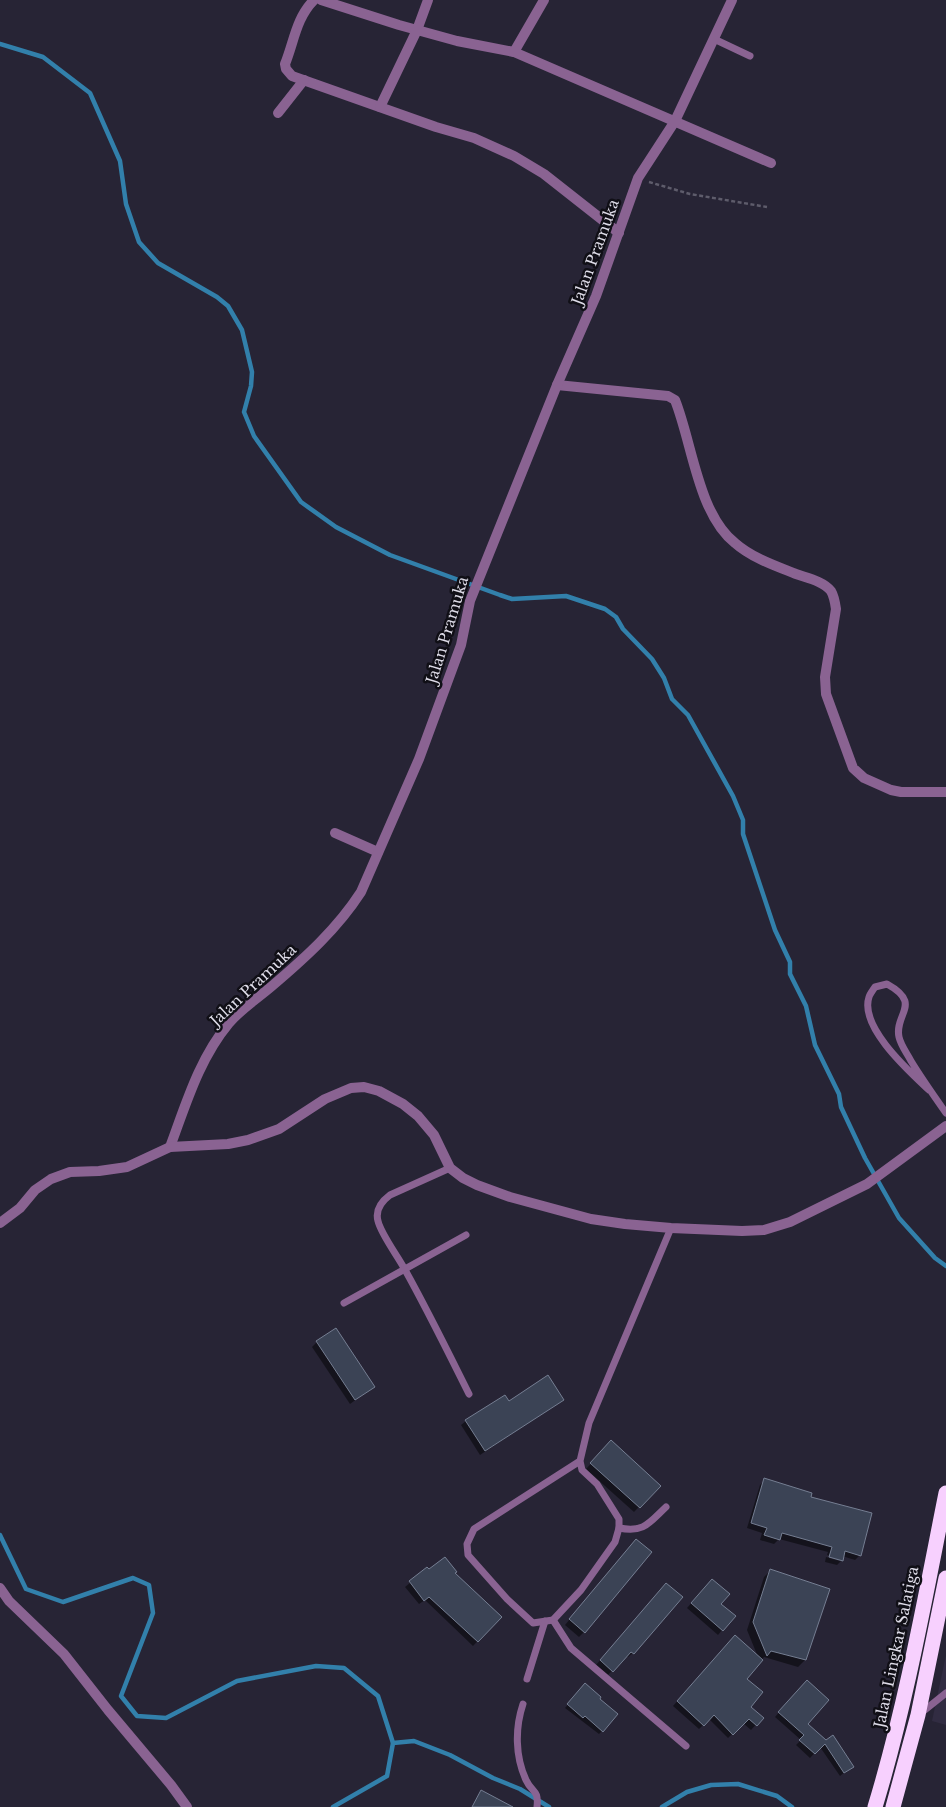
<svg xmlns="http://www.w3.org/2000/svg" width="946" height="1807" font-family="'Libre Baskerville',serif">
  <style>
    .built { fill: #312c42 }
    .shadow { fill: #0007 }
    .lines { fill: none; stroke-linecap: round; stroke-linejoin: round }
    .stream { stroke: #3280ab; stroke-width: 4.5 }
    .building { fill: #3b4355; stroke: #757e92 }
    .path { stroke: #5e5c6b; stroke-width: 2.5; stroke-dasharray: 4 2.5; stroke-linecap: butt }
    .lane { stroke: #8a6392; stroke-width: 7 }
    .street { stroke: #8a6392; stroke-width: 10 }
    .highway { stroke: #f7d0fe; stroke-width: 15 }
    .labels { text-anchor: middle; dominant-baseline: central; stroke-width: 5; stroke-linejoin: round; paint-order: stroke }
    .street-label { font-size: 15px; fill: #dddbe7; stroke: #100f16 }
  </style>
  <rect width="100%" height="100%" fill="#272435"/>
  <polygon class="built" points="946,1655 946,1725 932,1721"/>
  <g class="shadow">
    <polygon points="317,1342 373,1387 350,1404 312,1347"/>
    <polygon points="563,1399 480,1455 461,1425 466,1421 509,1403"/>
    <polygon points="611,1442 659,1486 634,1512 586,1469"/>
    <polygon points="765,1480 810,1498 860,1555 855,1560 842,1556 842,1560 837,1565 825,1562 826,1557 840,1561 840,1559 827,1555 828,1552 779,1539 774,1544 760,1540 762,1533 747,1528 760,1485"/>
    <polygon points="631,1546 584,1632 579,1637 565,1625"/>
    <polygon points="427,1569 429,1571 454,1573 500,1617 473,1646 425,1600 419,1604 405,1587"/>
    <polygon points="770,1571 828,1590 805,1660 798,1667 764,1657 745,1679 749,1707 762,1718 751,1730 743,1723 728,1738 709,1719 699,1729 673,1706 730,1642 758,1657 747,1630 764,1577"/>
    <polygon points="707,1585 719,1604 722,1630 718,1635 687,1608"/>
    <polygon points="662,1589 633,1653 628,1657 626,1656 608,1675 596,1665"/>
    <polygon points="585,1685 598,1699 602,1731 599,1734 565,1708"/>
    <polygon points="803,1686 806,1724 852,1766 840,1776 820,1747 810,1758 796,1745 801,1740 775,1717"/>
  </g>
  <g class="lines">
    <g class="stream">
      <polyline points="0,44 43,57 90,93 120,161 126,204 139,242 158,263 217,297 228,306 242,330 252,372 251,386 244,412 254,436 301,502 336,527 390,555 500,595 512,599 566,596 605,609 616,617 623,629 652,659 664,678 672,699 688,715 733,796 743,820 743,834 775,930 790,962 790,974 806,1006 815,1045 839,1094 841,1107 865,1158 899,1218 935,1258 946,1266"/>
      <polyline points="0,1535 26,1589 63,1602 133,1578 149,1585 153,1613 121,1696 137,1716 166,1718 237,1681 316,1666 344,1668 378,1696 393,1743 387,1776 333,1807"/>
      <polyline points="393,1743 414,1741 450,1755 493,1778 520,1789 549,1807"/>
      <polyline points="662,1807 687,1792 711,1785 738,1784 777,1796 792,1807"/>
    </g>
  </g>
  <g class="building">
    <polygon points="336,1328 375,1387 355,1400 316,1341"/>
    <polygon points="548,1375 564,1400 485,1451 465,1420 505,1395 509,1401"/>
    <polygon points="611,1440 661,1486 640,1508 590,1463"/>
    <polygon points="764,1478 812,1493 811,1497 872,1513 861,1556 845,1551 843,1561 829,1557 832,1547 782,1533 780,1540 764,1535 767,1528 751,1523"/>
    <polygon points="636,1539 652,1552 585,1633 569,1619"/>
    <polygon points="445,1557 457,1572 455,1573 502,1617 478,1642 429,1597 424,1601 409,1581 427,1567 429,1569"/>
    <polygon points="770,1569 830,1589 806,1660 771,1651 767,1656 753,1622"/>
    <polygon points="712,1579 730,1594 721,1604 736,1616 723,1631 691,1603"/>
    <polygon points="666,1583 683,1597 634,1654 631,1652 613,1672 600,1660"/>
    <polygon points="735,1635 763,1660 747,1679 763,1692 751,1707 764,1718 757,1726 749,1719 733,1735 714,1715 704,1726 677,1701"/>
    <polygon points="807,1680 829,1700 808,1724 826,1740 833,1735 854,1767 844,1773 825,1744 815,1754 799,1740 804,1735 778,1712"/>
    <polygon points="585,1683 601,1697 600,1699 618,1714 603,1732 585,1716 583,1718 567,1704"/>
    <polygon points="481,1790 513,1807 472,1807"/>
  </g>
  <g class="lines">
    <polyline class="path" points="649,182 690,194 767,207"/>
    <g class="lane">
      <polyline points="714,39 750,56"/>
      <path d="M 929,1090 C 910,1072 859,1027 869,997 C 870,994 873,990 875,987 L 887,984 C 923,1004 894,1014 899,1037 C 901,1046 907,1053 911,1061 C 922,1079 934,1096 946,1113"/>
      <path d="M 450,1168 L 390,1195 C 382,1201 375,1210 378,1221 C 381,1234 397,1255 404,1268 C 427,1309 448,1352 469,1394"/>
      <polyline points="344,1303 466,1235"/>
      <polyline points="580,1461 474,1529 467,1544 468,1555 507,1599 533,1623 553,1620 581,1590 615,1542 619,1528 619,1519 597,1484 582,1470 580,1461 589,1423 671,1228"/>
      <path d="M 619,1528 C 644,1533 649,1523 666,1507"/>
      <polyline points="553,1620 571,1648 686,1746"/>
      <polyline points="527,1679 545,1621"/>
      <path d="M 523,1704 C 515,1728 515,1756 526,1780 C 532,1793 539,1789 537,1807"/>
      <polyline points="921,1713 946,1693"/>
    </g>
    <g class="street">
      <path d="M 314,0 C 296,18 294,42 285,64 L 286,69 L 292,76 L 436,127 L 474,138 L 514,156 L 544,174 L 619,233"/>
      <polyline points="321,0 399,25 457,41 514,52 771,163"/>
      <polyline points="514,52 544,0"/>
      <polyline points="380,107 417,30 428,0"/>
      <polyline points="278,113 304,80"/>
      <path d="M 557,385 L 668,396 L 675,400 C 692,442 698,514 735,543 C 752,558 776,566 796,574 C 807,578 823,581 831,591 C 834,596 835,602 836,609 L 825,677 L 826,694 L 853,768 L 864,778 L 891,790 L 901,792 L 946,792"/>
      <polyline points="335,833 378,852"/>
      <path d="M 170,1147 C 186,1104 199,1059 229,1023 C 241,1009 258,998 272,986 C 306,957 337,929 361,892 L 419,759 L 461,645 L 470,601 L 557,385 L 596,296 L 638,178 L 675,121 L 732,0"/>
      <polyline points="0,1223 20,1208 35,1190 51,1179 70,1172 99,1171 127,1167 170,1147 228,1144 248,1140 279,1129 325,1099 351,1088 364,1087 379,1091 403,1104 418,1116 434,1135 450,1168 463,1178 477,1185 510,1197 591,1219 625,1224 671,1228 742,1231 764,1230 790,1222 867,1184 946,1126"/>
      <polyline points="0,1588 9,1601 64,1654 108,1710 171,1785 187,1807"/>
    </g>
    <g class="highway">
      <path d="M 875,1807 C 906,1705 925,1598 946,1493"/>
      <polyline points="893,1807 918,1715 946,1578"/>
    </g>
  </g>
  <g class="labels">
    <g class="street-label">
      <text transform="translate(595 252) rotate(-70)">Jalan Pramuka</text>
      <text transform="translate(447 630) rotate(-73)">Jalan Pramuka</text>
      <text transform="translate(253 985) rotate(-43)">Jalan Pramuka</text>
      <text transform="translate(896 1647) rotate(-78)">Jalan Lingkar Salatiga</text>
    </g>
  </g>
</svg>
